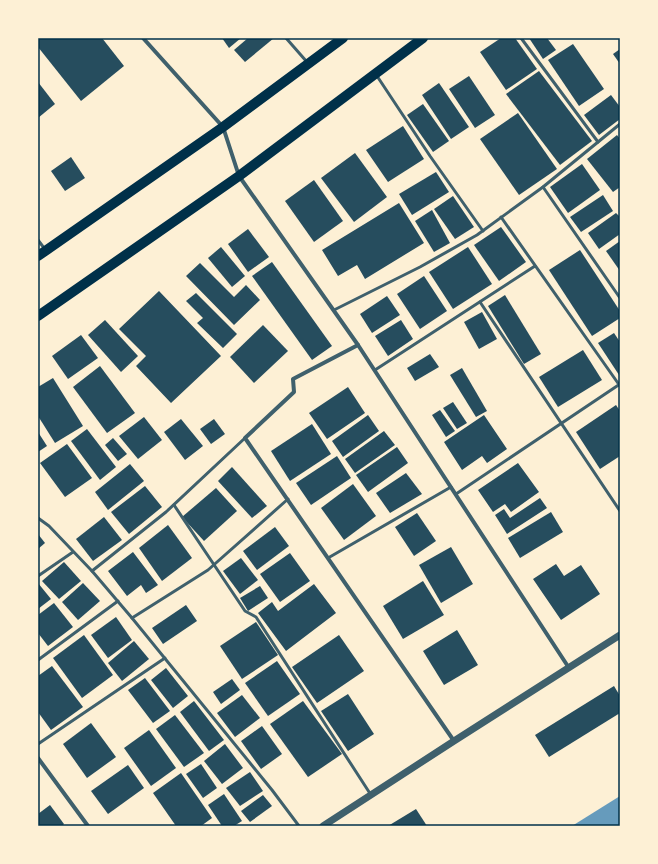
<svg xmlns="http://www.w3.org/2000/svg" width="658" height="864" font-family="Helvetica,sans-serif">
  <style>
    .water { fill: #669bbc }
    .building { fill: #264d5e }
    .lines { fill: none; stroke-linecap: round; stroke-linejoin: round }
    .service { stroke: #3f606c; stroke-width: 3 }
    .minor { stroke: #3f606c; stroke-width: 4 }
    .tertiary { stroke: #3f606c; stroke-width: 7 }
    .primary { stroke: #003049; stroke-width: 10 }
    .neatline { fill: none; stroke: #003049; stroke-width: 1.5 }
  </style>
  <rect width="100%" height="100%" fill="#fdf0d5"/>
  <polygon class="water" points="620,796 620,826 572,826"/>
  <g class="building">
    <polygon points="38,38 102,38 124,66 81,101 38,47"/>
    <polygon points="222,38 241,38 229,48"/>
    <polygon points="248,38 274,38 245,62 234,50"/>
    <polygon points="501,38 515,38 537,69 506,90 480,52"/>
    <polygon points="529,38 547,38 556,50 543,59"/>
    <polygon points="573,44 604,89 579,106 548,60"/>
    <polygon points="620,49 620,64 613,54"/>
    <polygon points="539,71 592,141 560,165 506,94"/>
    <polygon points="469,76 495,115 475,128 449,89"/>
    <polygon points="38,82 55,104 38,118"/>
    <polygon points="439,83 469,127 451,139 422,95"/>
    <polygon points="611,95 620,107 620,119 599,135 584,115"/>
    <polygon points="423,104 449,141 433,152 407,115"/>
    <polygon points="518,113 557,169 519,195 480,139"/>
    <polygon points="403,126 424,159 388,182 366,150"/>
    <polygon points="617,135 620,139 620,187 613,192 587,159"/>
    <polygon points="355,153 387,197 354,222 321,178"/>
    <polygon points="71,157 85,178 65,191 51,171"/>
    <polygon points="582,164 600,190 568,213 550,187"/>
    <polygon points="436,172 449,192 412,215 399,194"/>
    <polygon points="314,180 343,221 314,242 285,201"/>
    <polygon points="603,195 613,211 581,232 570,217"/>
    <polygon points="453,196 474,227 455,239 434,209"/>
    <polygon points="399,203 424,243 365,279 357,265 338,276 322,250"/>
    <polygon points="432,210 450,243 434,252 415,221"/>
    <polygon points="616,213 620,217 620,234 599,249 588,233"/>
    <polygon points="501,227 526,262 499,281 474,245"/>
    <polygon points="248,229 269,257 248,272 228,244"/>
    <polygon points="620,241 620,271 606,251"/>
    <polygon points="221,247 245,276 232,287 208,258"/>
    <polygon points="468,247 492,284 453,309 429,272"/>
    <polygon points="580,250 620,311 620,318 592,336 549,270"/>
    <polygon points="272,262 332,346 312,360 252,276"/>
    <polygon points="200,263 234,297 246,285 260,300 234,325 186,276"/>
    <polygon points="424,276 447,311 420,329 397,294"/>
    <polygon points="159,291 221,356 171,403 136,366 146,356 119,329"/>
    <polygon points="196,293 237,334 223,348 197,323 203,318 186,301"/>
    <polygon points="505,295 541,354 524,364 488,306"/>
    <polygon points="387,296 400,315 372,333 360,314"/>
    <polygon points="482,312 497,339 479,349 464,322"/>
    <polygon points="105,320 138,356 121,372 88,335"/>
    <polygon points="401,320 413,339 388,356 375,336"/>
    <polygon points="263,325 288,351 254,383 230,357"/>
    <polygon points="614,333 620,342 620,374 619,375 598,343"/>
    <polygon points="81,335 98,358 68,379 52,356"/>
    <polygon points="583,350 602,380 558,407 539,377"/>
    <polygon points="430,354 439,367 415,381 407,368"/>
    <polygon points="100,366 135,413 107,433 73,387"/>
    <polygon points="462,368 487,411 476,417 450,375"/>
    <polygon points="53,378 83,426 55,443 38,416 38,387"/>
    <polygon points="348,387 365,413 327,439 309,413"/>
    <polygon points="453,402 467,423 457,429 443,408"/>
    <polygon points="616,405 620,411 620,456 600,469 576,432"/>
    <polygon points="440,410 455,431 446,437 432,415"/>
    <polygon points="368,415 379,431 343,457 332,441"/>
    <polygon points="484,415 507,449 487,463 482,456 462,470 444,442"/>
    <polygon points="144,417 162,440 138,459 119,436"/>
    <polygon points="181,419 203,446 185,460 164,432"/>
    <polygon points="214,419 225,434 211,444 200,429"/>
    <polygon points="312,424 331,454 290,481 271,451"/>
    <polygon points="87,429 116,467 100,480 71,441"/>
    <polygon points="384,431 395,445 355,473 345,459"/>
    <polygon points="38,432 47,446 38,452"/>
    <polygon points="113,438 127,454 118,461 105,445"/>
    <polygon points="67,444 92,478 65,497 40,463"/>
    <polygon points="397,447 408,463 368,492 356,475"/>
    <polygon points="337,456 351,478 311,505 296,483"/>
    <polygon points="518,463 539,492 511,512 505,504 493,512 478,490"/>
    <polygon points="130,464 144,481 108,510 95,492"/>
    <polygon points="232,467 267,506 252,518 218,481"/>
    <polygon points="406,473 422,494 390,513 376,493"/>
    <polygon points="353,484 376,516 344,540 321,508"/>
    <polygon points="145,486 162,507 129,534 111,512"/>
    <polygon points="216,488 237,511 204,541 182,517"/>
    <polygon points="540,498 547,508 507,534 495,515 504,509 510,518"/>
    <polygon points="551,512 563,532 520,558 508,538"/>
    <polygon points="417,513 436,541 414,556 395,527"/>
    <polygon points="104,517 122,540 93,561 76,539"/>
    <polygon points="168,525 192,558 162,581 139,548"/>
    <polygon points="275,527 289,546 257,570 243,551"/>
    <polygon points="38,534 45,543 38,549"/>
    <polygon points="451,547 473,584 441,603 419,565"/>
    <polygon points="133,552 158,585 146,593 141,585 127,596 108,571"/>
    <polygon points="290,553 310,581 280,602 260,574"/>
    <polygon points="241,558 258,580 240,594 223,571"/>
    <polygon points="64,562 81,581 59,599 42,581"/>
    <polygon points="556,564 564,576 581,565 600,594 561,620 533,579"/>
    <polygon points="423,581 444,615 403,639 383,606"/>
    <polygon points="38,583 51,599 38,609"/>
    <polygon points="83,583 100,601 78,620 62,602"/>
    <polygon points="314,584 336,613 286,651 258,613 272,602 278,611"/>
    <polygon points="260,586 268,598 248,611 240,598"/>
    <polygon points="54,603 73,627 48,646 38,633 38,615"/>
    <polygon points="186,605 197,621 163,644 152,628"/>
    <polygon points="116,617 132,640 108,658 91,635"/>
    <polygon points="256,622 278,655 242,679 220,646"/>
    <polygon points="457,630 478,665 444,685 423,651"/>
    <polygon points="84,635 113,675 82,698 53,658"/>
    <polygon points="339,635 364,671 317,703 292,667"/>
    <polygon points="134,641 149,659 122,681 108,663"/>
    <polygon points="277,661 300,694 268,716 245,683"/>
    <polygon points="52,666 83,707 51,730 38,712 38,676"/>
    <polygon points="166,668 188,696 173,708 151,680"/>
    <polygon points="145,678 170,711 153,723 128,690"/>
    <polygon points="232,679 240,690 221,704 213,692"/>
    <polygon points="614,686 620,696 620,713 549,757 535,735"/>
    <polygon points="348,694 374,734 348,751 321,711"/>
    <polygon points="242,695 260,718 235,737 217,713"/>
    <polygon points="194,701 224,740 209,751 180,712"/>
    <polygon points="303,701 342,754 308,777 270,724"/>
    <polygon points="175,715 204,753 184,767 156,729"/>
    <polygon points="91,723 116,757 87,778 63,744"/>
    <polygon points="262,726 282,754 261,769 241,741"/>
    <polygon points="149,730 176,768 151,786 124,748"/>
    <polygon points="225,744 243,768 222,784 204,761"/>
    <polygon points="201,764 217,788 203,798 186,774"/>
    <polygon points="128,765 144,788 108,814 91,791"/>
    <polygon points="250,772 263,791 240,806 226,788"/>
    <polygon points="181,773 212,818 201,826 176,826 153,793"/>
    <polygon points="224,794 242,821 234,826 222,826 208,805"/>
    <polygon points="263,795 272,806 250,822 241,811"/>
    <polygon points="50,805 64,824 62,826 38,826 38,814"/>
    <polygon points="416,809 427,826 388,826"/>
  </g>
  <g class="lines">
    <g class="service">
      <polyline points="286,38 307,62"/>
      <polyline points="521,38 598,142"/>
      <polyline points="377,76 430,156 483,231"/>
      <polyline points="543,187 620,298"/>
      <polyline points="501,217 620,386"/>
      <polyline points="38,240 44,248"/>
      <polyline points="480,302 620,511"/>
      <polyline points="334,310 420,267 477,235 543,187 620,124"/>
      <polyline points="375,370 535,266"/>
      <polyline points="456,494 620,384"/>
      <polyline points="174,505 245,611 256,617 371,795"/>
      <polyline points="38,518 49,526 92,571 132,618 272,790 299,826"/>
      <polyline points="328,558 451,487"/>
      <polyline points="92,571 166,512 245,438"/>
      <polyline points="38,576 73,552"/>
      <polyline points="132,618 208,570 288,499"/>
      <polyline points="38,660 118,601"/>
      <polyline points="38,744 165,658"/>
    </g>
    <g class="minor">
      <polyline points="143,38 223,127 239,176 358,345 569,668"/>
      <polyline points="358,345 293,379 294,392 245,438 454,741"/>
      <polyline points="38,758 88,826"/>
    </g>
    <polyline class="tertiary" points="323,826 454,741 620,635"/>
    <g class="primary">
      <polyline points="38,256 223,127 343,38"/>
      <polyline points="38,316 239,176 423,38"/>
    </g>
  </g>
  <rect width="658" height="864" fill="none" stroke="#fdf0d5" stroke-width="78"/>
  <rect x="39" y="39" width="580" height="786" class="neatline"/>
</svg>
